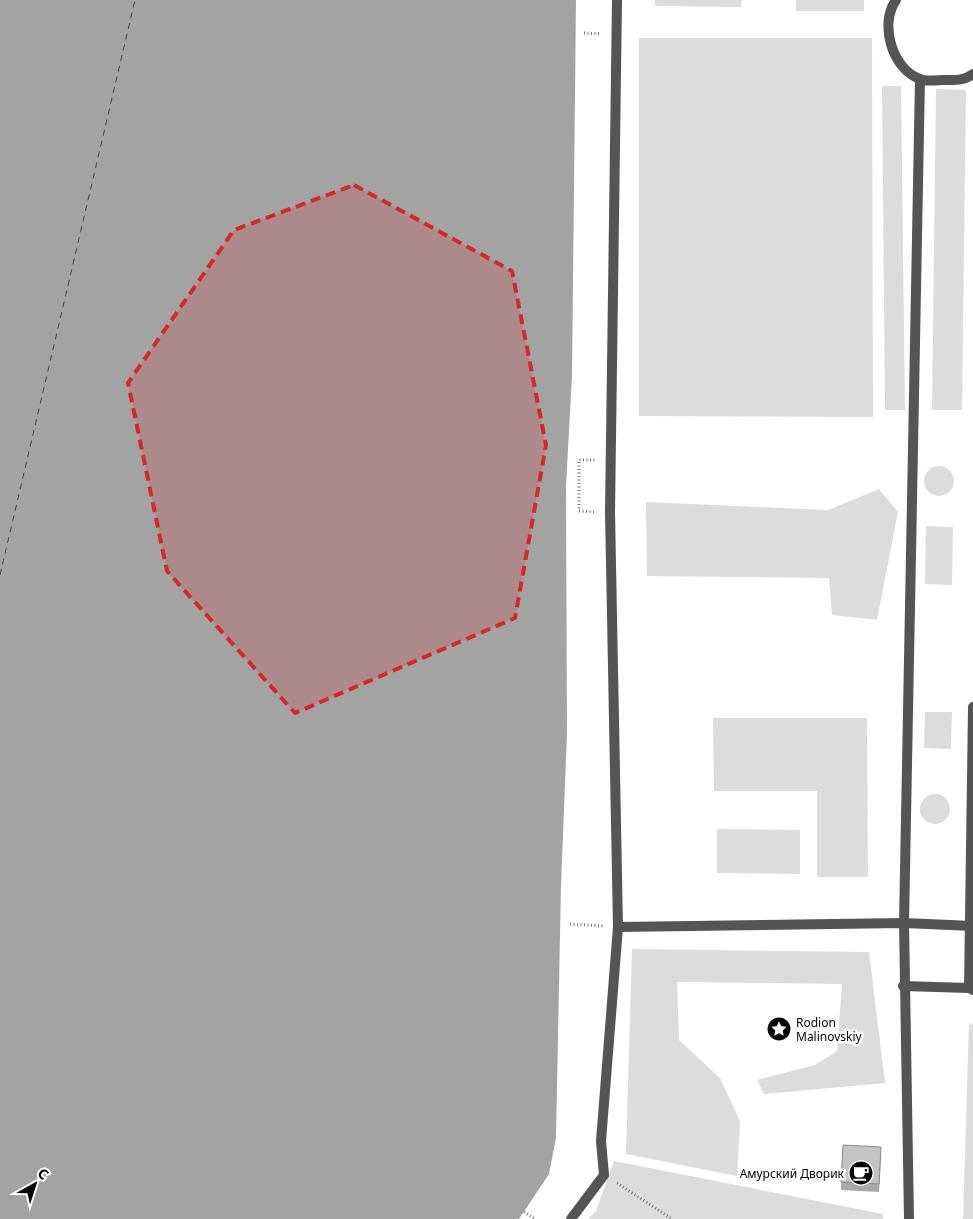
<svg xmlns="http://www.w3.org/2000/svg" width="973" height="1219" font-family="'Noto Sans',sans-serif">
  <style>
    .green { fill: #dcdcdc }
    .water { fill: #a3a3a3 }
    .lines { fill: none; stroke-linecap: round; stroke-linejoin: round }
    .ferry { stroke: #444; stroke-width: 1; stroke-dasharray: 6 5; stroke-linecap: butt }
    .path { stroke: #777; stroke-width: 3; stroke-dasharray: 1 2.5; stroke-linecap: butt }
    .street { stroke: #555; stroke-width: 10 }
    .wall { fill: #a9a9a9 }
    .building { fill: #c4c4c4; stroke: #898989 }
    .marked { fill: #d62828; fill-opacity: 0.2; stroke: #d62828; stroke-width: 4; stroke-dasharray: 10 6; stroke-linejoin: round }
    .labels { text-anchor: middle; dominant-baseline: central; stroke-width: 5; stroke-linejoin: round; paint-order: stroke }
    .poi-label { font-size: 12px; fill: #000; stroke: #fff; text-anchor: start }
  </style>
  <rect width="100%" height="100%" fill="#fff"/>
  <g class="green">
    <polygon points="655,0 742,0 741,7 655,6"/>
    <rect x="796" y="0" width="68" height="11"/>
    <polygon points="639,38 872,38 873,417 639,416"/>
    <polygon points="882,86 901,86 905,410 885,410"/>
    <polygon points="936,89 966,90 962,410 932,410"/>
    <circle cx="939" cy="481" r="15"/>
    <polygon points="879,489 898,512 877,620 832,615 829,578 647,576 646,502 828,510"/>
    <polygon points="926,526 953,527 952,585 925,584"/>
    <polygon points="925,712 952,712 951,749 924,748"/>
    <polygon points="713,718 867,718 868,877 817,877 817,791 714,791"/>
    <circle cx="935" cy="809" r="15"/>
    <polygon points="717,829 800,830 800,874 717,873"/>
    <polygon points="632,949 869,952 885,1083 764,1094 757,1080 815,1065 837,1051 842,984 677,982 679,1040 720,1078 740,1121 737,1176 626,1154"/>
    <polygon points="969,1023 973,1025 973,1219 963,1219"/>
    <polygon points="614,1161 883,1214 883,1219 588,1219 596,1211"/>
  </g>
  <polygon class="water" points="0,0 576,0 572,376 566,486 567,734 561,885 556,1138 549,1174 519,1219 0,1219"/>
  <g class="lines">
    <polyline class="ferry" points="0,575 135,0"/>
    <g class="path">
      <polyline points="584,33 601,34"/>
      <polyline points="594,512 579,511 579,460 596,460"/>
      <polyline points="570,924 604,926"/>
      <polyline points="617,1183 672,1219"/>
      <polyline points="524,1212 535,1219"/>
    </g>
    <g class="street">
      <path d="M 896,0 C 879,24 892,69 920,79 C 926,82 937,80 944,80 C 956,80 963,81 973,74"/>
      <polyline points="618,927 904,923 973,926"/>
      <polyline points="903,986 969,988 973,990"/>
      <polyline points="969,988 973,707"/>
      <polyline points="571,1219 604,1175 601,1141 618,927 610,512 617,0"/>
      <polyline points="909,1219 904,923 920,79"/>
    </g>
  </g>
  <polygon class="wall" points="881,1155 879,1192 841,1190 841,1182"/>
  <polygon class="building" points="843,1145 881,1147 879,1184 841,1182"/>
  <path class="marked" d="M 354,185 L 512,271 L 546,445 L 515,618 L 295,713 L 167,571 L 128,383 L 234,230 Z"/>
  <defs>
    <symbol id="sight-disc" viewBox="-11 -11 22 22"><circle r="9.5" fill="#000" stroke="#fff"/><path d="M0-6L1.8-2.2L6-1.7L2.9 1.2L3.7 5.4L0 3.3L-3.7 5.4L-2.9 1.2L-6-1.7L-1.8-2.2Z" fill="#fff"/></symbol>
    <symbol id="cafe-disc" viewBox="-11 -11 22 22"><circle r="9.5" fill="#000" stroke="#fff"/><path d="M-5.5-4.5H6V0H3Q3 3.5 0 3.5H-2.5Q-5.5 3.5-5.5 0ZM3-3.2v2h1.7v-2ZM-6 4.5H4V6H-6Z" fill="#fff"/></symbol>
  </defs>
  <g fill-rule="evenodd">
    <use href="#sight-disc" x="765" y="1015" width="28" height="28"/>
    <use href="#cafe-disc" x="847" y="1159" width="28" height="28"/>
  </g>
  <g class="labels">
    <g class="poi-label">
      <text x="796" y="1022">Rodion<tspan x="796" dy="14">Malinovskiy</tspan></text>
      <text x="844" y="1173" text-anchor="end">Амурский Дворик</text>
    </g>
  </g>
  <g transform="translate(35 1184) rotate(39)" stroke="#ffffff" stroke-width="4" paint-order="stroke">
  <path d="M0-4L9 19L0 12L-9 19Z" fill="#000000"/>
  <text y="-8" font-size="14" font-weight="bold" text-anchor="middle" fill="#000000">С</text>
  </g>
</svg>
